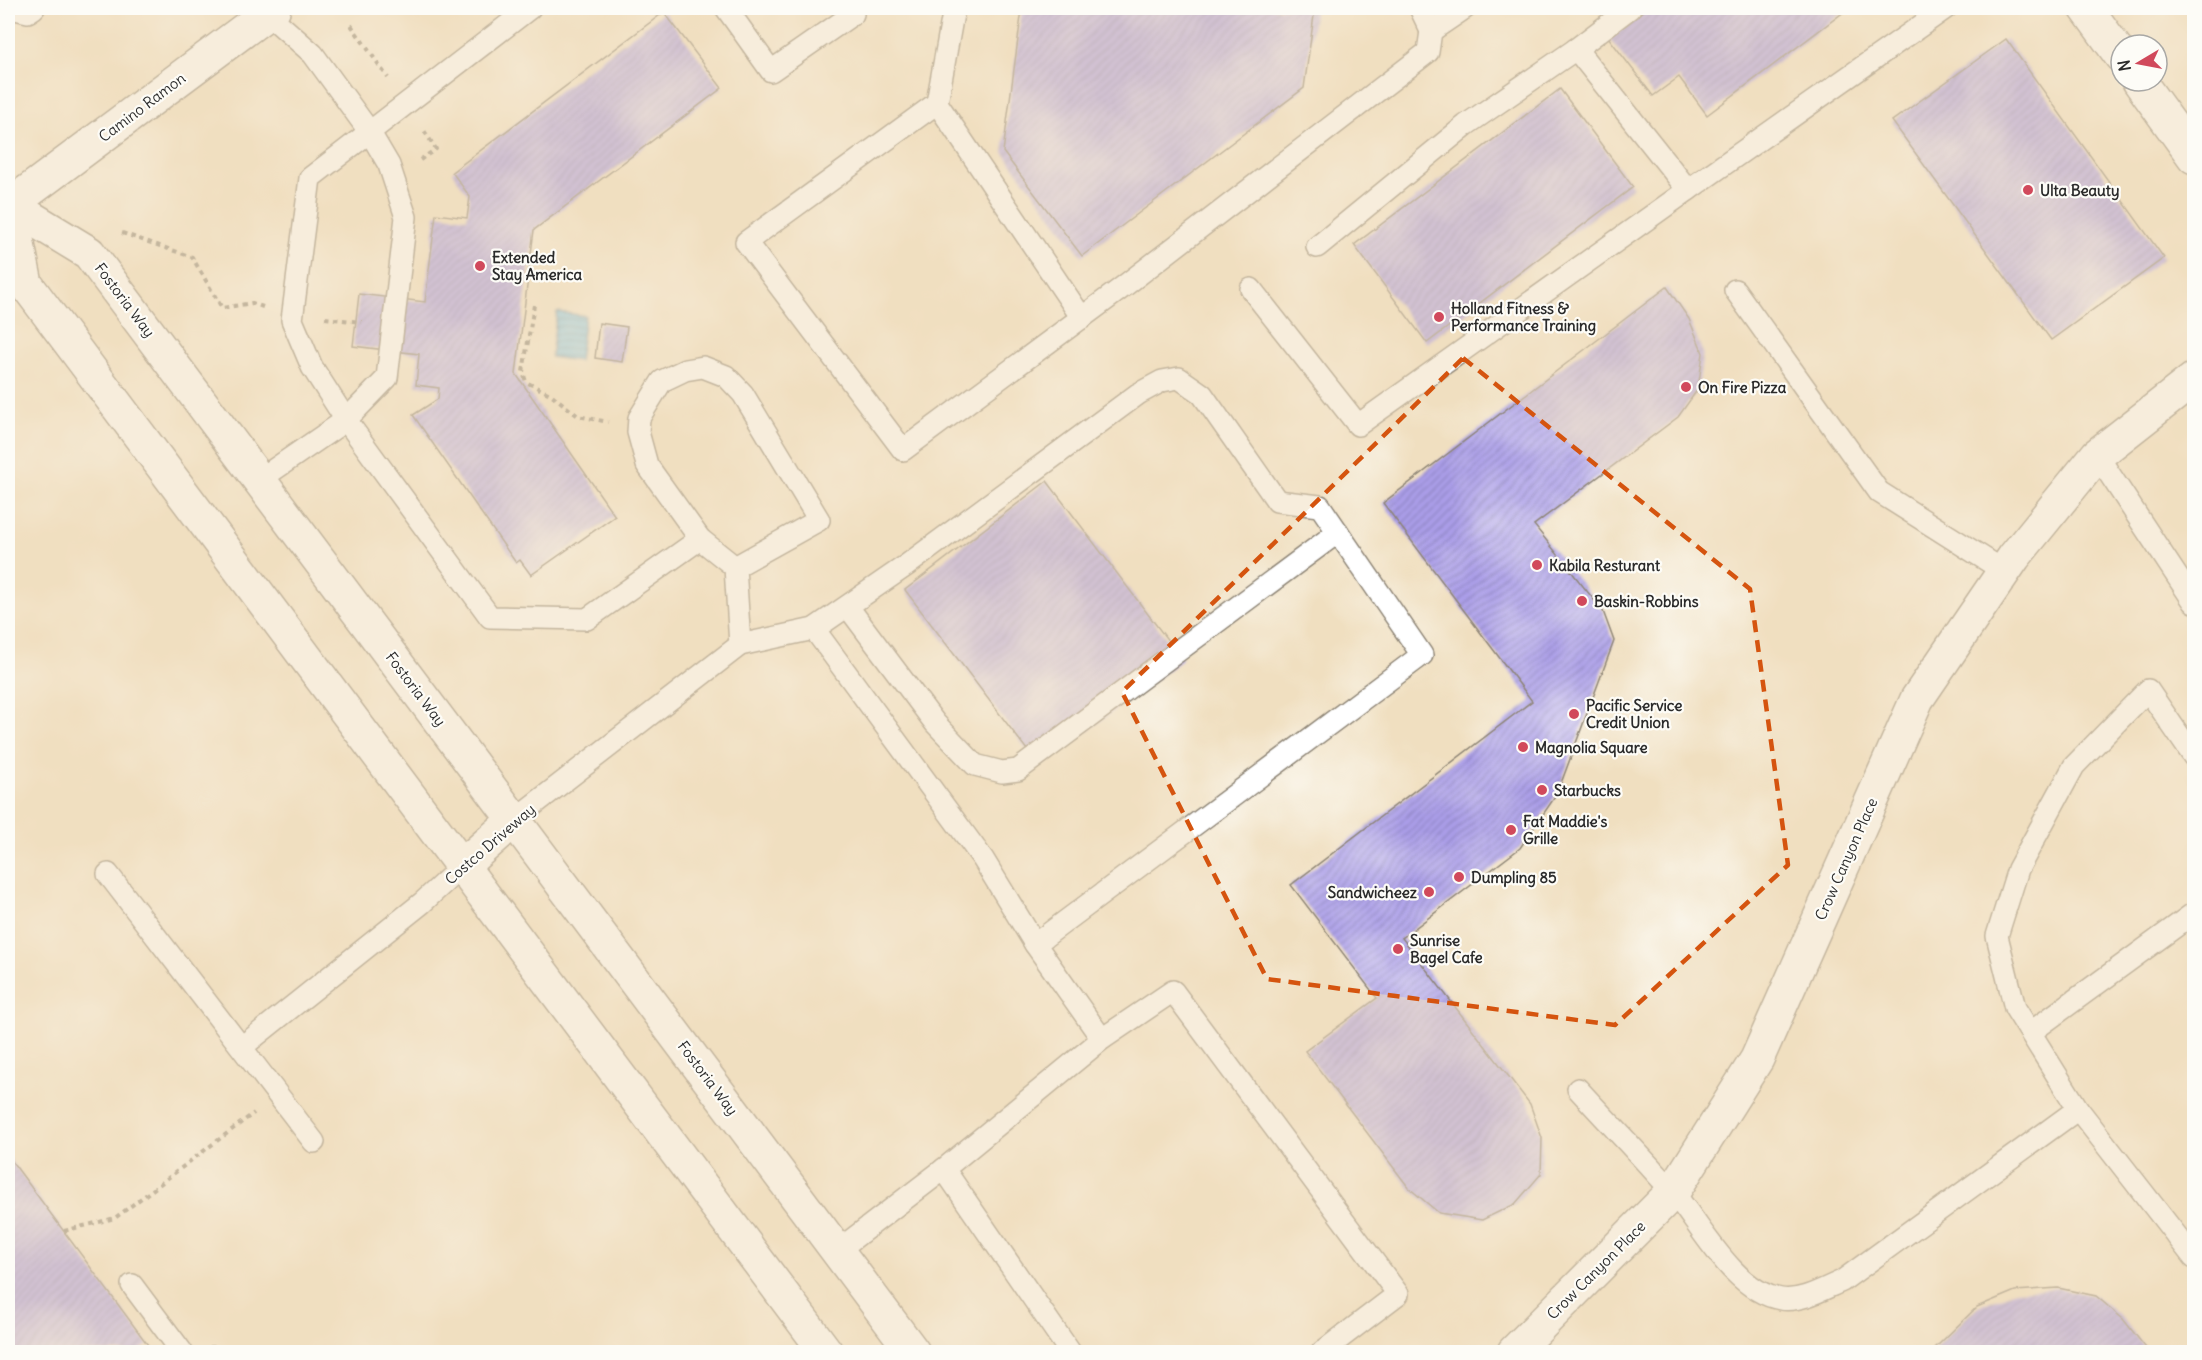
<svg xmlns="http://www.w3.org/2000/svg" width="2202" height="1360" font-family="Delius,sans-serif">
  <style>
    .water { fill: url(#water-rules); stroke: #4a7488; stroke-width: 1.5 }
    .building { fill: url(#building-hatch) }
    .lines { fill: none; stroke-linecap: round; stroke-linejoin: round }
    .lane-casing { stroke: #8e8576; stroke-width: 24 }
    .secondary-casing { stroke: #8e8576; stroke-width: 36 }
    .path { stroke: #8e8576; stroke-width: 4; stroke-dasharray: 4.5 4.5; stroke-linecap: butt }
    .lane { stroke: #fff; stroke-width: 21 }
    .secondary { stroke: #fff; stroke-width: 33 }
    .marked { fill: none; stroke: #d5540f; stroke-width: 4.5; stroke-dasharray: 12 8; stroke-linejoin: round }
    .poi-dot { fill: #d1495b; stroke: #fdfcf7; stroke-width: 2 }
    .labels { text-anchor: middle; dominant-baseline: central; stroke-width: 4.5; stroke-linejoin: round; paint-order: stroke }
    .street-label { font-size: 15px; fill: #2b2b2b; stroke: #fdfcf7 }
    .poi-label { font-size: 15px; font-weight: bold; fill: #2b2b2b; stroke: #fdfcf7; text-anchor: start }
  </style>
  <defs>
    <pattern id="water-rules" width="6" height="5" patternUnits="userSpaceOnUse" patternTransform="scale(1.5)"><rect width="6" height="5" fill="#69bce5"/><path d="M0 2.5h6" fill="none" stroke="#5799ba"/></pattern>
    <pattern id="building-hatch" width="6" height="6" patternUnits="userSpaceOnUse" patternTransform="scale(1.5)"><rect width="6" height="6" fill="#ab9ee9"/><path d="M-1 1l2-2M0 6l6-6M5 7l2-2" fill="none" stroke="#8b81bd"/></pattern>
  </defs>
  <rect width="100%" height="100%" fill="#fdfcf7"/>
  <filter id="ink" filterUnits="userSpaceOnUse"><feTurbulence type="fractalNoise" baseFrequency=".0167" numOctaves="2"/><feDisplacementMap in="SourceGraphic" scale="12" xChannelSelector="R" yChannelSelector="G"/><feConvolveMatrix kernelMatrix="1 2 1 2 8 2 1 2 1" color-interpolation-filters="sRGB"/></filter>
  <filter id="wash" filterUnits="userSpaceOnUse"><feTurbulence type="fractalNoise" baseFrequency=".008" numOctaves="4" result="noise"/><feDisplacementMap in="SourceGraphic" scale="24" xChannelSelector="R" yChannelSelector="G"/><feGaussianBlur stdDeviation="1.35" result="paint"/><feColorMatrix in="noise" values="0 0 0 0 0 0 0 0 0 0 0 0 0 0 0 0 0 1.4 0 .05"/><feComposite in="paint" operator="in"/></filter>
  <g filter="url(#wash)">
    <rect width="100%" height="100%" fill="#f0dfc0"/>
    <polygon class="water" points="557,312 585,316 579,361 551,357"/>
    <g id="blocks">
      <g class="building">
        <polygon points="1024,8 1315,8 1304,88 1082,256 1003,152 1022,9"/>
        <polygon points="1647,8 1849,8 1707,115 1679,77 1653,96 1608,37"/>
        <polygon points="664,12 722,88 534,230 516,374 615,516 531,575 520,560 516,563 413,415 438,399 439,388 416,385 419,354 353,346 359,294 425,302 436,214 467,218 470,197 452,172"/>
        <polygon points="2006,39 2164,258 2051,340 1892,121"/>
        <polygon points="1560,89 1633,187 1427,343 1354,245"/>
        <polygon points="1667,287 1689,319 1703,353 1698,389 1678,417 1534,525 1603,611 1614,641 1557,794 1520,848 1402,938 1530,1104 1542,1138 1541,1174 1515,1204 1482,1220 1439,1213 1409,1188 1305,1051 1377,998 1291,885 1532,701 1383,503"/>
        <polygon points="599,323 627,327 622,362 595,358"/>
        <polygon points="1047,481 1182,659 1040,767 905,590"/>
        <polygon points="8,1156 148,1345 137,1352 8,1352"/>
        <polygon points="2058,1288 2096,1296 2123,1319 2149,1352 1931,1352 1977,1307 2015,1291"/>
      </g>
    </g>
  </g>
  <g filter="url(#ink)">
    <use href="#blocks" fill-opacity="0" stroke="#8e8576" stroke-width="1.5"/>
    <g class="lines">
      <defs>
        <g id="lane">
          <polyline points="11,8 28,12 34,8"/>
          <polyline points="530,8 310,178 292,320 312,367 346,420 490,617 587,619 700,539"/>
          <polyline points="726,8 771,71 853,14 848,8"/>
          <polyline points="954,8 937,103 1082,318"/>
          <polyline points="1420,8 1431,31 1465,8"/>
          <polyline points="1576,49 1688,190 1946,8"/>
          <polyline points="937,103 746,242 903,450 1119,290 1428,52 1431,31"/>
          <polyline points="1317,247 1466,125 1576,49 1630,8"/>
          <polyline points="1251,289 1358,425 1688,190"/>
          <polyline points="1735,290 1879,492 2004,571"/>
          <polyline points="2097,455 2194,602"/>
          <polyline points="259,480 346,420 387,378 406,217 389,165 369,131 313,54 261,8"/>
          <polyline points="735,567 819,520 743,394 726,376 703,367 685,370 662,381 639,418 638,432 647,465 700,539 735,567 740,645"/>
          <polyline points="848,607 935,723 975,765 1002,772 1018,770 1338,532"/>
          <polyline points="814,629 983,859 1035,944 1102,1039"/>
          <polyline points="514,820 740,645 814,629 907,565 1138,394 1162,381 1179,378 1202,394 1277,501 1320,506 1422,655 1035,944"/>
          <polyline points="108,874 314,1142"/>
          <polyline points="2031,1032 2194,913"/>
          <polyline points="243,1046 422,903 462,866"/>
          <path d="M 1578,1089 C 1609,1123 1641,1156 1672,1191 C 1700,1224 1734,1292 1781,1299 C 1802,1302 1823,1289 1842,1281 L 2078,1109 L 2015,1008 L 1997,936 L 2018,869 L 2074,766 L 2148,690 L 2194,757"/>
          <polyline points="2078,1109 2194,1258"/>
          <polyline points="944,1169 1070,1352"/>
          <polyline points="837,1251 944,1169 1102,1039 1173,991 1398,1294 1322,1352"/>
          <polyline points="132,1285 182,1352"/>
        </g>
        <g id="secondary">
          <polyline points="2086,8 2121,56"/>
          <polyline points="2139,81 2194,157"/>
          <polyline points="10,205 89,253 913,1352"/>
          <polyline points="10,205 26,284 826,1352"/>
          <polyline points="10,205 274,8"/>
          <polyline points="462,866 514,820"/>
          <polyline points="1514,1352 1673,1192 1757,1059 1917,699 2014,557 2097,455 2194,379"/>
        </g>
      </defs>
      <use href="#lane" class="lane-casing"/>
      <use href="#secondary" class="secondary-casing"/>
      <g class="path">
        <polyline points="351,25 388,78"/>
        <polyline points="420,160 436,149 423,129"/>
        <polyline points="122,233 192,257 222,308 252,303 263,307"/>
        <polyline points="534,305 523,372 526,382 552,395 578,416 608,422"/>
        <polyline points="325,318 362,322"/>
        <polyline points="64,1231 115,1218 254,1113"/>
        <polyline points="210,1347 233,1347"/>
      </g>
      <use href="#lane" class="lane"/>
      <use href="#secondary" class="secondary"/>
    </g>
  </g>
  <path d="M0 0H2202V1360H0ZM 1463,358 L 1750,589 L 1788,865 L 1615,1025 L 1267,979 L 1122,692 Z" fill="#f0dfc0" fill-opacity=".55" fill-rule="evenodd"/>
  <path class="marked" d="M 1463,358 L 1750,589 L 1788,865 L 1615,1025 L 1267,979 L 1122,692 Z"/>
  <g class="poi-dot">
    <circle cx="2028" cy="190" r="6"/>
    <circle cx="480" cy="266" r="6"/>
    <circle cx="1439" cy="317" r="6"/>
    <circle cx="1686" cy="387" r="6"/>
    <circle cx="1537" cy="565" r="6"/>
    <circle cx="1582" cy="601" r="6"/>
    <circle cx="1574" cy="714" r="6"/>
    <circle cx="1523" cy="747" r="6"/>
    <circle cx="1542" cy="790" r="6"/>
    <circle cx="1511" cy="830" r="6"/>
    <circle cx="1459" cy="877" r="6"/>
    <circle cx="1429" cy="892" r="6"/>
    <circle cx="1398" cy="949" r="6"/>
  </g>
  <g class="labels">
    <g class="street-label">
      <text transform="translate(142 107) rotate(-37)">Camino Ramon</text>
      <text transform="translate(125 300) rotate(53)">Fostoria Way</text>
      <text transform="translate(416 689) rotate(53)">Fostoria Way</text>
      <text transform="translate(490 844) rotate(-41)">Costco Driveway</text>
      <text transform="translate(1846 859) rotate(-66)">Crow Canyon Place</text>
      <text transform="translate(708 1078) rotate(53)">Fostoria Way</text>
      <text transform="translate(1596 1270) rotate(-45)">Crow Canyon Place</text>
    </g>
    <g class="poi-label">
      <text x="2040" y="190">Ulta Beauty</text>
      <text x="492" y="257">Extended<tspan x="492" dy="17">Stay America</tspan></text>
      <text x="1451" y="308">Holland Fitness &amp;<tspan x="1451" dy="17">Performance Training</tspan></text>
      <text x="1698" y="387">On Fire Pizza</text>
      <text x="1549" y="565">Kabila Resturant</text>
      <text x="1594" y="601">Baskin-Robbins</text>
      <text x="1586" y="705">Pacific Service<tspan x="1586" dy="17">Credit Union</tspan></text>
      <text x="1535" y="747">Magnolia Square</text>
      <text x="1554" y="790">Starbucks</text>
      <text x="1523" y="821">Fat Maddie's<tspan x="1523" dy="17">Grille</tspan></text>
      <text x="1471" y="877">Dumpling 85</text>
      <text x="1417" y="892" text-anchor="end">Sandwicheez</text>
      <text x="1410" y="940">Sunrise<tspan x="1410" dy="17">Bagel Cafe</tspan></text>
    </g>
  </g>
  <rect width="2202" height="1360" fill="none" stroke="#fdfcf7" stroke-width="30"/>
  <g transform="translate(2139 63) rotate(260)"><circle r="28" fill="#fdfcf7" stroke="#a9a8a5" stroke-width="1.5"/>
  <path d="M0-4.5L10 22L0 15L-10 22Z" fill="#d1495b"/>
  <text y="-9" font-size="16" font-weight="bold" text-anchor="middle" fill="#2b2b2b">N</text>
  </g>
</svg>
